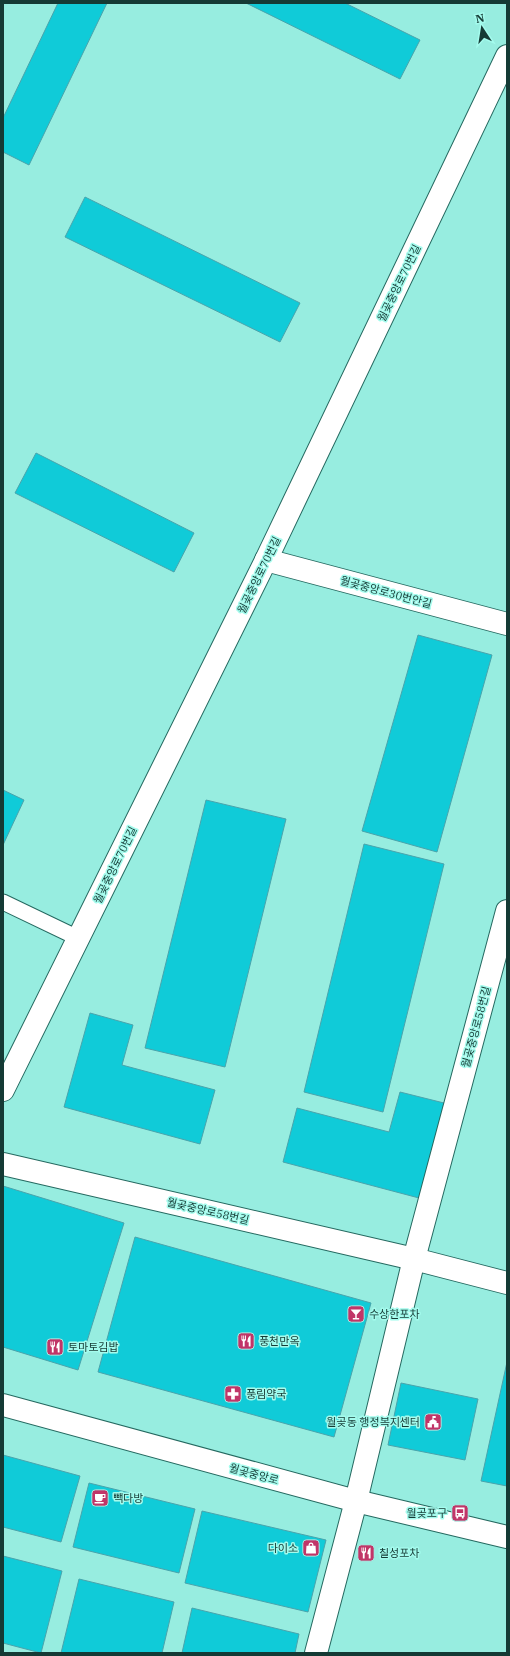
<svg xmlns="http://www.w3.org/2000/svg" width="510" height="1656" font-family="'IBM Plex Serif','Noto Sans KR',serif">
  <style>
    .building { fill: #10cbd8; stroke: #49a4ac }
    .lines { fill: none; stroke-linecap: round; stroke-linejoin: round }
    .service-casing { stroke: #256960; stroke-width: 17 }
    .minor-casing { stroke: #256960; stroke-width: 24 }
    .tertiary-casing { stroke: #256960; stroke-width: 24 }
    .service { stroke: #fff; stroke-width: 15 }
    .minor { stroke: #fff; stroke-width: 22 }
    .tertiary { stroke: #fff; stroke-width: 22 }
    .labels { text-anchor: middle; dominant-baseline: central; stroke-width: 3; stroke-linejoin: round; paint-order: stroke }
    .street-label { font-size: 11px; fill: #153a35; stroke: #a4fbed }
    .poi-label { font-size: 11px; fill: #153a35; stroke: #a4fbed; text-anchor: start }
  </style>
  <rect width="100%" height="100%" fill="#97ede0"/>
  <g class="building">
    <polygon points="58,3 107,3 29,165 3,152 3,118"/>
    <polygon points="246,3 345,3 420,40 400,79"/>
    <polygon points="85,197 300,303 280,342 65,237"/>
    <polygon points="36,453 194,533 174,572 15,493"/>
    <polygon points="418,635 492,655 437,852 362,831"/>
    <polygon points="3,790 24,800 3,845"/>
    <polygon points="206,800 286,819 225,1067 145,1048"/>
    <polygon points="364,844 444,864 383,1112 304,1092"/>
    <polygon points="90,1013 133,1025 122,1065 215,1090 200,1144 64,1107"/>
    <polygon points="400,1092 444,1103 419,1198 283,1162 297,1108 389,1132"/>
    <polygon points="3,1186 124,1223 78,1370 3,1347"/>
    <polygon points="135,1237 371,1303 334,1437 98,1372"/>
    <polygon points="507,1362 507,1486 481,1481"/>
    <polygon points="401,1383 478,1399 465,1460 388,1445"/>
    <polygon points="3,1455 80,1476 61,1542 3,1527"/>
    <polygon points="89,1483 195,1509 179,1573 73,1547"/>
    <polygon points="202,1511 326,1540 308,1612 185,1583"/>
    <polygon points="3,1556 62,1571 41,1653 3,1643"/>
    <polygon points="79,1579 174,1602 162,1653 61,1653"/>
    <polygon points="192,1608 299,1634 295,1653 182,1653"/>
  </g>
  <g class="lines">
    <defs>
      <polyline id="service" points="3,902 78,938"/>
      <g id="minor">
        <polyline points="266,560 507,624"/>
        <polyline points="3,1090 266,560 507,56"/>
        <polyline points="3,1164 414,1259 507,1283"/>
        <polyline points="316,1653 356,1501 414,1259 507,911"/>
      </g>
      <polyline id="tertiary" points="3,1405 356,1501 507,1537"/>
    </defs>
    <use href="#service" class="service-casing"/>
    <use href="#minor" class="minor-casing"/>
    <use href="#tertiary" class="tertiary-casing"/>
    <use href="#service" class="service"/>
    <use href="#minor" class="minor"/>
    <use href="#tertiary" class="tertiary"/>
  </g>
  <defs>
    <symbol id="bar-square" viewBox="-11 -11 22 22"><rect x="-9" y="-9" width="18" height="18" rx="4" fill="#c13568" stroke="#a4fbed"/><path d="M-6-5H6L.8 .8V4.5H3.5V6h-7V4.5H-.8V.8Z" fill="#fff"/></symbol>
    <symbol id="restaurant-square" viewBox="-11 -11 22 22"><rect x="-9" y="-9" width="18" height="18" rx="4" fill="#c13568" stroke="#a4fbed"/><path d="M-5-6h1v4h1v-4h1v4h1v-4h1v5L-1.5 .5V6h-2V.5L-5-1ZM5-6V6H3V1.5H1.5Q1.5-4 5-6Z" fill="#fff"/></symbol>
    <symbol id="pharmacy-square" viewBox="-11 -11 22 22"><rect x="-9" y="-9" width="18" height="18" rx="4" fill="#c13568" stroke="#a4fbed"/><path d="M-2-6h4v4h4v4h-4v4h-4v-4h-4v-4h4Z" fill="#fff"/></symbol>
    <symbol id="civic-square" viewBox="-11 -11 22 22"><rect x="-9" y="-9" width="18" height="18" rx="4" fill="#c13568" stroke="#a4fbed"/><path d="M-.6-6.5H3V-4.5H.6V-3L4-1V1h2V6H-6V1h2V-1L-.6-3ZM-1.2 2.5V6h2.4V2.5Z" fill="#fff"/></symbol>
    <symbol id="cafe-square" viewBox="-11 -11 22 22"><rect x="-9" y="-9" width="18" height="18" rx="4" fill="#c13568" stroke="#a4fbed"/><path d="M-5.5-4.5H6V0H3Q3 3.5 0 3.5H-2.5Q-5.5 3.5-5.5 0ZM3-3.2v2h1.7v-2ZM-6 4.5H4V6H-6Z" fill="#fff"/></symbol>
    <symbol id="bus-square" viewBox="-11 -11 22 22"><rect x="-9" y="-9" width="18" height="18" rx="4" fill="#c13568" stroke="#a4fbed"/><path d="M-5-6H5V4H4V6H2V4H-2V6H-4V4H-5ZM-3.5-4V0h7V-4ZM-3.5 1.2v1.5H-2V1.2ZM2 1.2v1.5H3.5V1.2Z" fill="#fff"/></symbol>
    <symbol id="shop-square" viewBox="-11 -11 22 22"><rect x="-9" y="-9" width="18" height="18" rx="4" fill="#c13568" stroke="#a4fbed"/><path d="M-5-2.5h2.3a2.7 3.5 0 0 1 5.4 0H5L5.5 6h-11ZM-1.5-2.5h3a1.5 2.3 0 0 0-3 0Z" fill="#fff"/></symbol>
  </defs>
  <g fill-rule="evenodd">
    <use href="#bar-square" x="346" y="1304" width="20" height="20"/>
    <use href="#restaurant-square" x="236" y="1331" width="20" height="20"/>
    <use href="#restaurant-square" x="45" y="1337" width="20" height="20"/>
    <use href="#pharmacy-square" x="223" y="1384" width="20" height="20"/>
    <use href="#civic-square" x="423" y="1412" width="20" height="20"/>
    <use href="#cafe-square" x="90" y="1488" width="20" height="20"/>
    <use href="#bus-square" x="450" y="1503" width="20" height="20"/>
    <use href="#shop-square" x="301" y="1538" width="20" height="20"/>
    <use href="#restaurant-square" x="356" y="1543" width="20" height="20"/>
  </g>
  <g class="labels">
    <g class="street-label">
      <text transform="translate(399 283) rotate(-64)">월곶중앙로70번길</text>
      <text transform="translate(259 575) rotate(-64)">월곶중앙로70번길</text>
      <text transform="translate(386 592) rotate(15)">월곶중앙로30번안길</text>
      <text transform="translate(115 865) rotate(-64)">월곶중앙로70번길</text>
      <text transform="translate(476 1027) rotate(-75)">월곶중앙로58번길</text>
      <text transform="translate(208 1211) rotate(13)">월곶중앙로58번길</text>
      <text transform="translate(254 1474) rotate(15)">월곶중앙로</text>
    </g>
    <g class="poi-label">
      <text x="369" y="1314">수상한포차</text>
      <text x="259" y="1341">풍천만옥</text>
      <text x="68" y="1347">토마토김밥</text>
      <text x="246" y="1394">풍림약국</text>
      <text x="420" y="1422" text-anchor="end">월곶동 행정복지센터</text>
      <text x="113" y="1498">빽다방</text>
      <text x="447" y="1513" text-anchor="end">월곶포구</text>
      <text x="298" y="1548" text-anchor="end">다이소</text>
      <text x="379" y="1553">칠성포차</text>
    </g>
  </g>
  <rect width="510" height="1656" fill="none" stroke="#153a35" stroke-width="8"/>
  <g transform="translate(482 28) rotate(348)" stroke="#a4fbed" stroke-width="3" paint-order="stroke">
  <path d="M0-3L7 15L0 10L-7 15Z" fill="#153a35"/>
  <text y="-6" font-size="11" font-weight="bold" text-anchor="middle" fill="#153a35">N</text>
  </g>
</svg>
